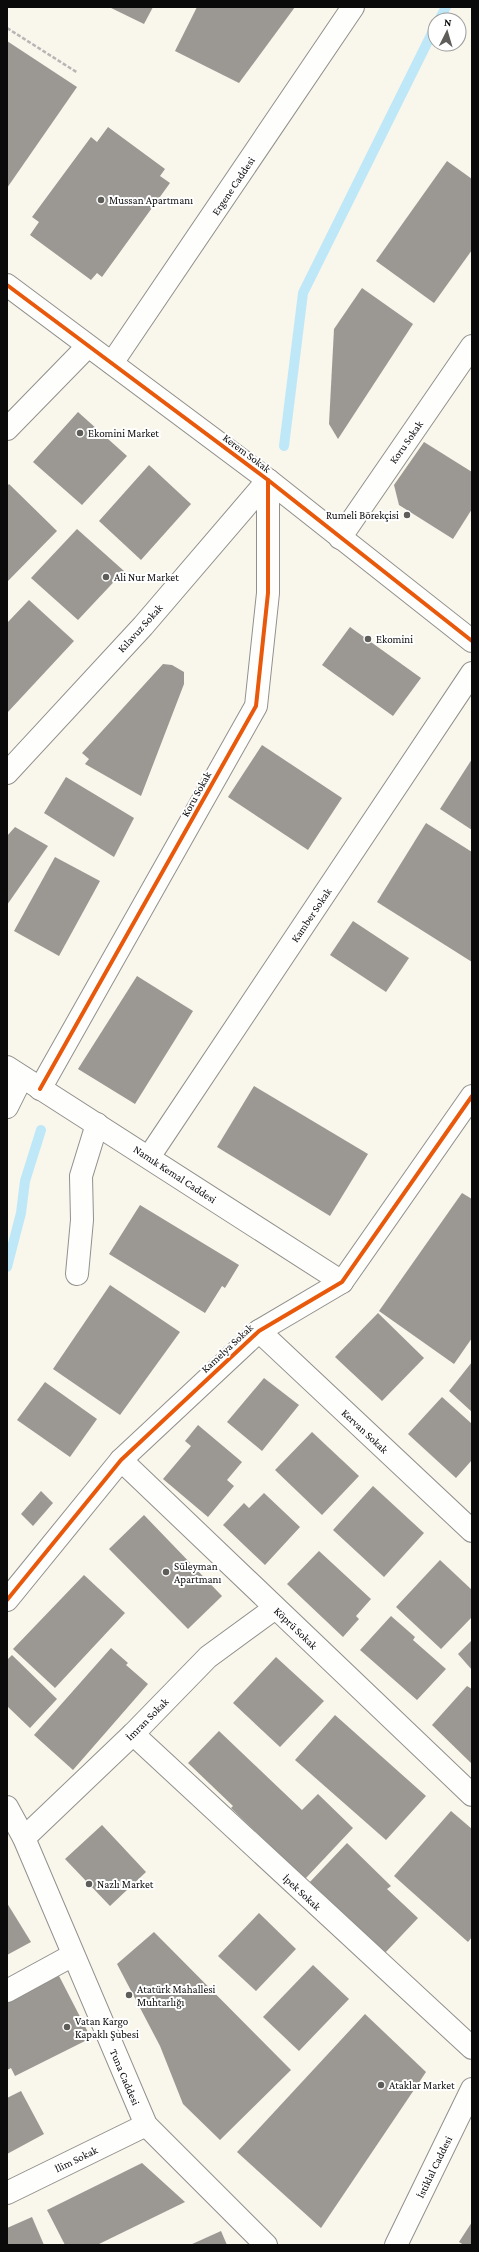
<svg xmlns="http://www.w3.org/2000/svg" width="479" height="2252" font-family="'Crimson Pro',serif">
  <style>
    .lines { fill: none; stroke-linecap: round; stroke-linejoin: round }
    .stream { stroke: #bee8f8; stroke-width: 10 }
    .building { fill: #9b9893 }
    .minor-casing { stroke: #92908c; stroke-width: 24 }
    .path { stroke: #b7b6b5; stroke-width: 2.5; stroke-dasharray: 4 2; stroke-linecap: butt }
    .minor { stroke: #fefefc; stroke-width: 22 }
    .cycleway-casing { stroke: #fff; stroke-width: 6 }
    .cycleway { stroke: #e8590c; stroke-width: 4 }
    .poi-dot { fill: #5e5d59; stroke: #fff; stroke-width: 1.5 }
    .labels { text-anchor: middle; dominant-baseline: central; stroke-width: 4; stroke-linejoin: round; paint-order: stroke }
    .street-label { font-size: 11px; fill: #0a0a0a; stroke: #fff }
    .poi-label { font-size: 11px; fill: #0a0a0a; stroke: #fff; text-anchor: start }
  </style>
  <rect width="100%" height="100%" fill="#f9f6ec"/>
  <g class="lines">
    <g class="stream">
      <polyline points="439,20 446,7"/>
      <polyline points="284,446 303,293 435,27"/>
      <polyline points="7,1267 21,1213 25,1181 41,1130"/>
    </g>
  </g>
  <g class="building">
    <polygon points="109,7 153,7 144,24"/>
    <polygon points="197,7 295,7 239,83 175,51"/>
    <polygon points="7,41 77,87 7,188"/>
    <polygon points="108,127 165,169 160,176 170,183 102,277 97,273 91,280 30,235 39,222 32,217 91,137 97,142"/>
    <polygon points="447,161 472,179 472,250 434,303 376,261"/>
    <polygon points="362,288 413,324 338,439 329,424 334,329"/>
    <polygon points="78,412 127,456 82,505 33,462"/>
    <polygon points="424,442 472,472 472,509 453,539 399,505 394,485"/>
    <polygon points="149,465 191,504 141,560 99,521"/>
    <polygon points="9,484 57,531 7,582 7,486"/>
    <polygon points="77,529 124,571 78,620 31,578"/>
    <polygon points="29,600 74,641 7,713 7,623"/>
    <polygon points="350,627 421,678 393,716 322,665"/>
    <polygon points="163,664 172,665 184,672 184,684 141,796 85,764 89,759 82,753"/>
    <polygon points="262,745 342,798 308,850 228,797"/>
    <polygon points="472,759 472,830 440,809"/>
    <polygon points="66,777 134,818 114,857 44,813"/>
    <polygon points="426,823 472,852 472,962 377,902"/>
    <polygon points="15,827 48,846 7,905 7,836"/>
    <polygon points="55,857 100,881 59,956 14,931"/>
    <polygon points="353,921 409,958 386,992 330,955"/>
    <polygon points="137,976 193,1011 135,1104 78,1069"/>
    <polygon points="254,1086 368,1154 330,1216 217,1147"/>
    <polygon points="462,1193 472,1199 472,1338 454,1364 379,1311"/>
    <polygon points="140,1205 239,1265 225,1288 222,1286 205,1313 109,1254"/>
    <polygon points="110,1285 180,1332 120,1415 53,1369"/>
    <polygon points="378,1313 424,1358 382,1401 335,1357"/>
    <polygon points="472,1362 472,1412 449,1391"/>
    <polygon points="264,1378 299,1405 262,1451 227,1422"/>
    <polygon points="45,1382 97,1419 70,1457 17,1420"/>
    <polygon points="442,1397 472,1424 472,1460 456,1478 408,1434"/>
    <polygon points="198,1425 242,1462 227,1480 234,1486 208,1517 163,1479 191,1446 185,1441"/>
    <polygon points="312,1432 359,1476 322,1515 275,1470"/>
    <polygon points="373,1486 424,1533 384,1577 333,1530"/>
    <polygon points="41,1491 53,1503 33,1526 21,1514"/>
    <polygon points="264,1493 300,1527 265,1565 223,1525 244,1503 249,1508"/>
    <polygon points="144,1515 222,1596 188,1629 109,1549"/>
    <polygon points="319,1551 371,1599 356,1616 359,1619 343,1637 287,1584"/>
    <polygon points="440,1560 472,1590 472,1617 441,1649 396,1607"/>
    <polygon points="84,1575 125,1613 55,1688 13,1649"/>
    <polygon points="391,1616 415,1637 413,1640 446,1669 417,1700 360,1650"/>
    <polygon points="472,1640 472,1670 458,1654"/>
    <polygon points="111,1648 128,1663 126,1665 148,1684 73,1770 34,1735"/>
    <polygon points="12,1655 57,1699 30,1728 7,1706 7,1660"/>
    <polygon points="276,1657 324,1701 280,1747 233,1703"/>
    <polygon points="467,1686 472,1689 472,1764 432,1725"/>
    <polygon points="335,1715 426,1796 386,1840 295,1760"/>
    <polygon points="219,1731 302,1810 318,1794 353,1828 305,1879 231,1808 233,1806 188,1763"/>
    <polygon points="451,1811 472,1829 472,1937 468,1942 394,1876"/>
    <polygon points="102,1825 146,1872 110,1906 65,1859"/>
    <polygon points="347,1843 391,1886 387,1889 418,1918 384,1954 309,1883"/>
    <polygon points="7,1903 31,1942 7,1955"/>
    <polygon points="259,1913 296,1949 256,1991 218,1956"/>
    <polygon points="154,1932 291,2070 220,2140 183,2104 160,2046 117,1964"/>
    <polygon points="313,1965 349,1999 299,2051 263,2017"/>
    <polygon points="58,1974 91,2038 15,2076 11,2068 7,2070 7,1999"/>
    <polygon points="365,2014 426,2072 321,2228 237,2152"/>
    <polygon points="21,2091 44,2134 7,2154 7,2098"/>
    <polygon points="142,2163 185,2202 97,2245 65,2245 47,2210"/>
    <polygon points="32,2217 44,2245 7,2245 7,2228"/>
    <polygon points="472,2222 472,2245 464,2245 459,2242"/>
    <polygon points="221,2231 227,2245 190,2245"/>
  </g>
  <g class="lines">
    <defs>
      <g id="minor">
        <polyline points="7,285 268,480 472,641"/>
        <polyline points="112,363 353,7"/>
        <polyline points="7,429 87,347"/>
        <polyline points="340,538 472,346"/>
        <polyline points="7,773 143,626 268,480"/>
        <polyline points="7,1067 342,1282"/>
        <polyline points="40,1089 256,706 268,593 268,480"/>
        <polyline points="7,1107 22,1077"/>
        <polyline points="149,1157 472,673"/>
        <polyline points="77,1274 82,1220 81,1176 97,1124"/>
        <polyline points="259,1331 472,1531"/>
        <polyline points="121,1460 472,1795"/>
        <polyline points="7,1600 121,1460 259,1331 342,1282 472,1096"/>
        <polyline points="133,1734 472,2048"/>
        <polyline points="7,1807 24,1838 146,2125 266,2245"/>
        <polyline points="24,1838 133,1734 208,1657 275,1608"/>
        <polyline points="7,1991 73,1955"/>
        <polyline points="7,2193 146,2125"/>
        <polyline points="396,2245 472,2089"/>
      </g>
    </defs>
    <use href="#minor" class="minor-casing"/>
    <polyline class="path" points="7,28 78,73"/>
    <use href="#minor" class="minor"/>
    <defs>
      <g id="cycleway">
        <polyline points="7,285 268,480 472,641"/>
        <polyline points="40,1089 256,706 268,593 268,480"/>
        <polyline points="7,1600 121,1460 259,1331 342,1282 472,1096"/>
      </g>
    </defs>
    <use href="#cycleway" class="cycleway-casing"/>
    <use href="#cycleway" class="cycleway"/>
  </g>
  <g class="poi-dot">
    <circle cx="101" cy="200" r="4"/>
    <circle cx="80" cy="433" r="4"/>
    <circle cx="407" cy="515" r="4"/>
    <circle cx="106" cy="577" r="4"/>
    <circle cx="368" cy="639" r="4"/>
    <circle cx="166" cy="1572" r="4"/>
    <circle cx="89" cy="1884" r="4"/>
    <circle cx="129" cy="1995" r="4"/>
    <circle cx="67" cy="2027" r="4"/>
    <circle cx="381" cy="2085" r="4"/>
  </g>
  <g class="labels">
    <g class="street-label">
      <text transform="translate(233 186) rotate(-56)">Ergene Caddesi</text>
      <text transform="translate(406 442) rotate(-55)">Koru Sokak</text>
      <text transform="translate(247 453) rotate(37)">Kerem Sokak</text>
      <text transform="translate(140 628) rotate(-48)">Kılavuz Sokak</text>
      <text transform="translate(196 794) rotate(-61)">Koru Sokak</text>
      <text transform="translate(311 915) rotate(-56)">Kamber Sokak</text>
      <text transform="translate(175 1174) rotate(33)">Namık Kemal Caddesi</text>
      <text transform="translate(227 1348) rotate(-43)">Kamelya Sokak</text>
      <text transform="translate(365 1431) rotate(43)">Kervan Sokak</text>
      <text transform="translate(296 1628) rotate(44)">Köprü Sokak</text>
      <text transform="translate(147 1719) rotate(-45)">İmran Sokak</text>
      <text transform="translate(302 1892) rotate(43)">İpek Sokak</text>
      <text transform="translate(125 2077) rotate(67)">Tuna Caddesi</text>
      <text transform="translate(76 2159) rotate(-26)">İlim Sokak</text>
      <text transform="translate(434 2167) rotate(-64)">İstiklal Caddesi</text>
    </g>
    <g class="poi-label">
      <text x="109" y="200">Mussan Apartmanı</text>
      <text x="88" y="433">Ekomini Market</text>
      <text x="399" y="515" text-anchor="end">Rumeli Börekçisi</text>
      <text x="114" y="577">Ali Nur Market</text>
      <text x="376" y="639">Ekomini</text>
      <text x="174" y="1566">Süleyman<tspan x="174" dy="13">Apartmanı</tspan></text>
      <text x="97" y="1884">Nazlı Market</text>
      <text x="137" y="1989">Atatürk Mahallesi<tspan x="137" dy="13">Muhtarlığı</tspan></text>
      <text x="75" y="2021">Vatan Kargo<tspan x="75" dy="13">Kapaklı Şubesi</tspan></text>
      <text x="389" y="2085">Ataklar Market</text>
    </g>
  </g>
  <rect width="479" height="2252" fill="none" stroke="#0a0a0a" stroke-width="16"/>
  <g transform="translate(447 32) rotate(5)"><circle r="19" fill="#ffffff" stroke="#9d9d9d"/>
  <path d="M0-3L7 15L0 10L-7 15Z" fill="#5e5d59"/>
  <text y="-6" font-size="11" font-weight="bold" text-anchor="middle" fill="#0a0a0a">N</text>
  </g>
</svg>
